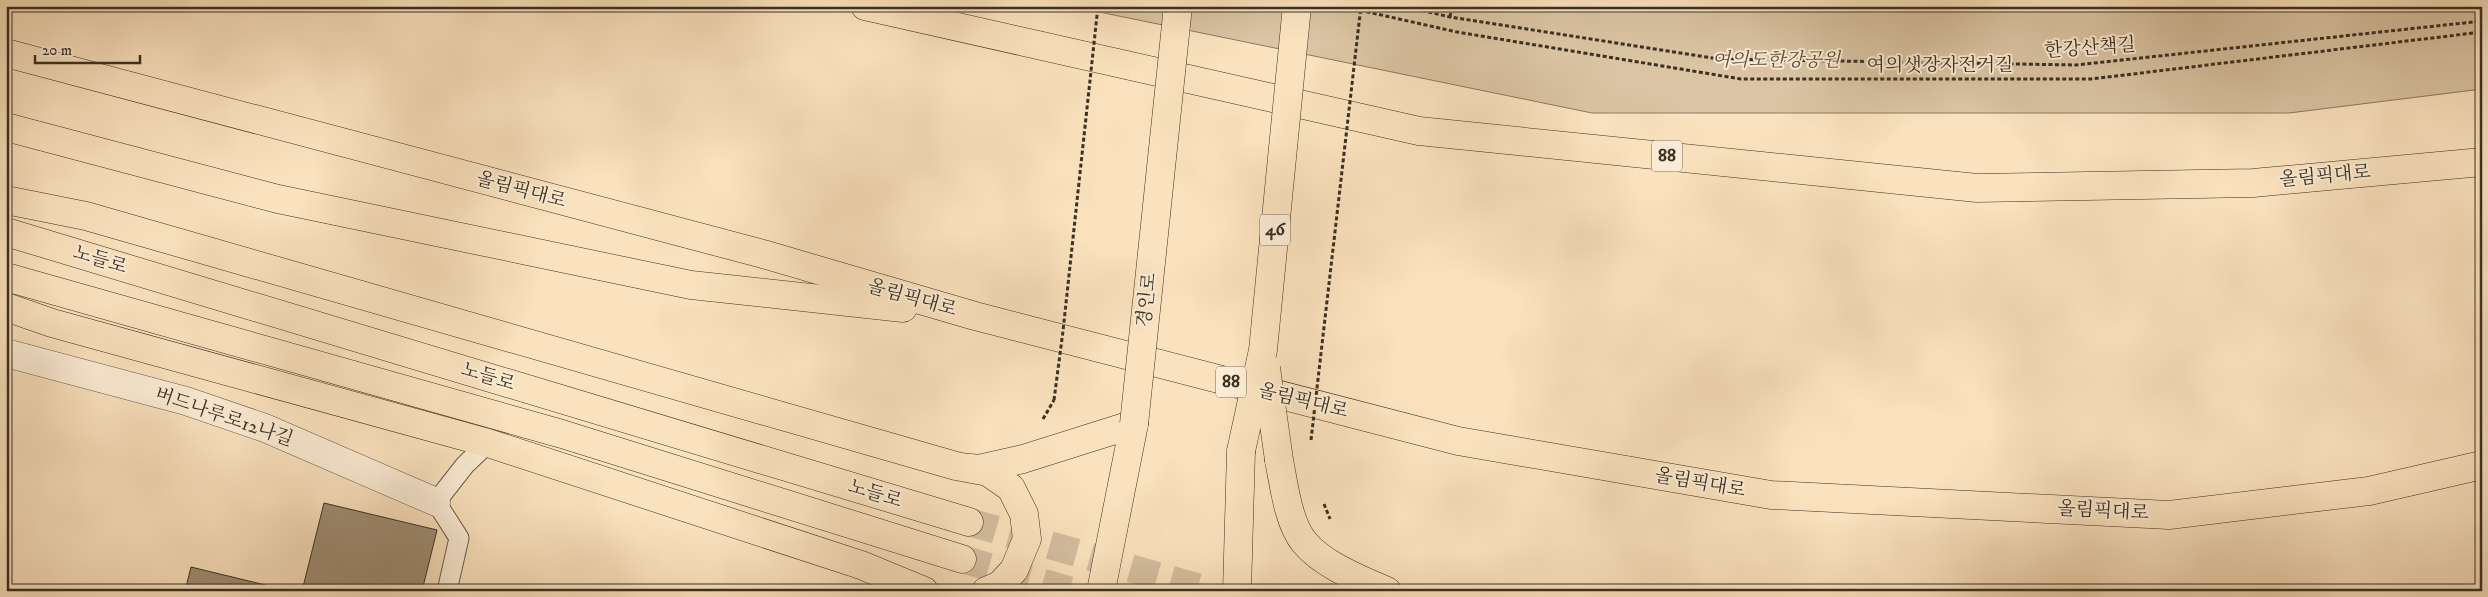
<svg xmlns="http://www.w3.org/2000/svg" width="2488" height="597" font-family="'IM FELL DW Pica','Noto Serif KR',serif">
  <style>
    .green { fill: #dac4a3; stroke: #8a7a62 }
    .building { fill: #9e8d73; stroke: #3b3022 }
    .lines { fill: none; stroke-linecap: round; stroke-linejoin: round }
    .primary-tunnel { stroke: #d4be9f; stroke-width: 28; stroke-dasharray: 28 14; stroke-linecap: butt }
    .lane-casing { stroke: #6b5c49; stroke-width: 21 }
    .street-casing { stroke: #6b5c49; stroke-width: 29 }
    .primary-casing { stroke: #3b3022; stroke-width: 29 }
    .highway-casing { stroke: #3b3022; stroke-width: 29 }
    .path { stroke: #3b3022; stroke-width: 3; stroke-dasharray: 4 2.5; stroke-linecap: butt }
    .lane { stroke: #fcecd5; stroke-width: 19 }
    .street { stroke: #fcecd5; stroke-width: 28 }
    .primary { stroke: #fae2be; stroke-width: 28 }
    .highway { stroke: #fae2be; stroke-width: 28 }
    .primary-bridge-casing { stroke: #3b3022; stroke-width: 29; stroke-linecap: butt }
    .path-bridge { stroke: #3b3022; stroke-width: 3; stroke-dasharray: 4 2.5; stroke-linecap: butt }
    .primary-bridge { stroke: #fae2be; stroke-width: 28 }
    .labels { text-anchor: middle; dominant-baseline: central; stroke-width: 4; stroke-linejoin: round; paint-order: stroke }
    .shield { fill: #fcecd5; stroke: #756858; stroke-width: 1 }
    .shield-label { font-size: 18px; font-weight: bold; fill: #3b3022 }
    .street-label { font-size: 19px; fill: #3b3022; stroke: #fcecd5 }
    .park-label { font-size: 19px; font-style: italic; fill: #5b4e3c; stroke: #fcecd5 }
  </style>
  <rect width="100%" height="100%" fill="#fae2be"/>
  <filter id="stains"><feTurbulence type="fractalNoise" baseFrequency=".004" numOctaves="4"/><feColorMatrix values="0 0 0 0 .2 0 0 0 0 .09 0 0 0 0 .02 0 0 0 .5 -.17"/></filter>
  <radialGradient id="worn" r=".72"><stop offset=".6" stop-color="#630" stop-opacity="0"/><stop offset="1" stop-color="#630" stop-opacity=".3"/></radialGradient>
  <polygon class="green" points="1070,6 2482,6 2482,89 2289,113 1592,113"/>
  <g class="building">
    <polygon points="324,503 437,530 422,591 302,591"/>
    <polygon points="191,567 290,591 185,591"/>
  </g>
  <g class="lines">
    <g class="primary-tunnel">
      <polyline points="969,522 1210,591"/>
      <polyline points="962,559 1071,591"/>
    </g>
    <defs>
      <polyline id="lane" points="447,591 459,538 436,502 465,465 488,443"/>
      <polyline id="street" points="6,353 186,401 265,428 436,502"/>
      <g id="primary">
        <polyline points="6,200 86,216 956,466 988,472 1011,488 1024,514 1027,539 1014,570 1000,585 986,591"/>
        <polyline points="6,232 969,522"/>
        <polyline points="6,277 562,434 962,559"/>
        <polyline points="6,307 52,323 488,443 861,565 924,591"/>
        <path d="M 1279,460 C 1284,485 1288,522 1304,542 C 1323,565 1359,579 1387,591"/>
        <polyline points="970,468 979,469 1023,459 1134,424 1101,591"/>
        <polyline points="1237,591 1241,451"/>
      </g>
      <g id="highway">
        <polyline points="865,6 1419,131 1977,188 2253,183 2482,162"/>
        <polyline points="6,53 763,254 975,316 1458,441 1771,495 2169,515 2369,491 2482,465"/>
        <polyline points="6,127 278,199 691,285 903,308"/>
      </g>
    </defs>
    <use href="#lane" class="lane-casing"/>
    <use href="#street" class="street-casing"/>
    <use href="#primary" class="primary-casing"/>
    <use href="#highway" class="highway-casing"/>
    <g class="path">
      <polyline points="1341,6 1457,32 1741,79 2091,79 2482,32"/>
      <polyline points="1403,6 1450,17 1719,59 2076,65 2482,21"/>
      <polyline points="1450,17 1452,6"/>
      <polyline points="1043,419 1054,400"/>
      <polyline points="1324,504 1330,519"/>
    </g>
    <use href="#lane" class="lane"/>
    <use href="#street" class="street"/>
    <use href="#primary" class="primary"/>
    <use href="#highway" class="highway"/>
    <defs>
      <g id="primary-bridge">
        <polyline points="1266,368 1279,460"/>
        <polyline points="1134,424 1178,6"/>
        <polyline points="1241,451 1263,350 1297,6"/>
      </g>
    </defs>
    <use href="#primary-bridge" class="primary-bridge-casing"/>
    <g class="path-bridge">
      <polyline points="1054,400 1063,331 1098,6"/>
      <polyline points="1311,440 1361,6"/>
    </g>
    <use href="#primary-bridge" class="primary-bridge"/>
  </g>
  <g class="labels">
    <g class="shield">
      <rect x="1652" y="140.5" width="30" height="31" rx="4"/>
      <rect x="1260" y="214.5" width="30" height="31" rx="4"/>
      <rect x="1216" y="366.5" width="30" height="31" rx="4"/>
    </g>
    <g class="shield-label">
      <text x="1667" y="156">88</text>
      <text x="1275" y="230">46</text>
      <text x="1231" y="382">88</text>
    </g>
    <g class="street-label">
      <text transform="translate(2090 48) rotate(-4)">한강산책길</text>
      <text x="1940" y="65">여의샛강자전거길</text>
      <text transform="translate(2325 176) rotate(-5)">올림픽대로</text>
      <text transform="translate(521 190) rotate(15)">올림픽대로</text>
      <text transform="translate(100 260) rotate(17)">노들로</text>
      <text transform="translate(912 298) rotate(16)">올림픽대로</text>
      <text transform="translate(1147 300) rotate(-84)">경인로</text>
      <text transform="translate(488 377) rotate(17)">노들로</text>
      <text transform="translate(1303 401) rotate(14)">올림픽대로</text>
      <text transform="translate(224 417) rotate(19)">버드나루로12나길</text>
      <text transform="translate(1700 483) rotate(10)">올림픽대로</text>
      <text transform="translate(875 494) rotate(17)">노들로</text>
      <text transform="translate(2103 511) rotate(3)">올림픽대로</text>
    </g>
    <g class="park-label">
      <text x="1776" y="60">여의도한강공원</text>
    </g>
  </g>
  <rect width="2488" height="597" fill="none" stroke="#fae2be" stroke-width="25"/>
  <rect x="8" y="8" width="2473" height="582" fill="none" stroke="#3b3022" stroke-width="2.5"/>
  <rect x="12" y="12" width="2463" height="572" fill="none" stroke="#3b3022"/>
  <path d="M35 55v8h105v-8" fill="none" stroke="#3b3022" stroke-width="2.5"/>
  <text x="42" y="55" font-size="15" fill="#3b3022" stroke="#fcecd5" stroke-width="4" paint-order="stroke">20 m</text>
  <rect width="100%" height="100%" filter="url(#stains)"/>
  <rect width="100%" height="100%" fill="url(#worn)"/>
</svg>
